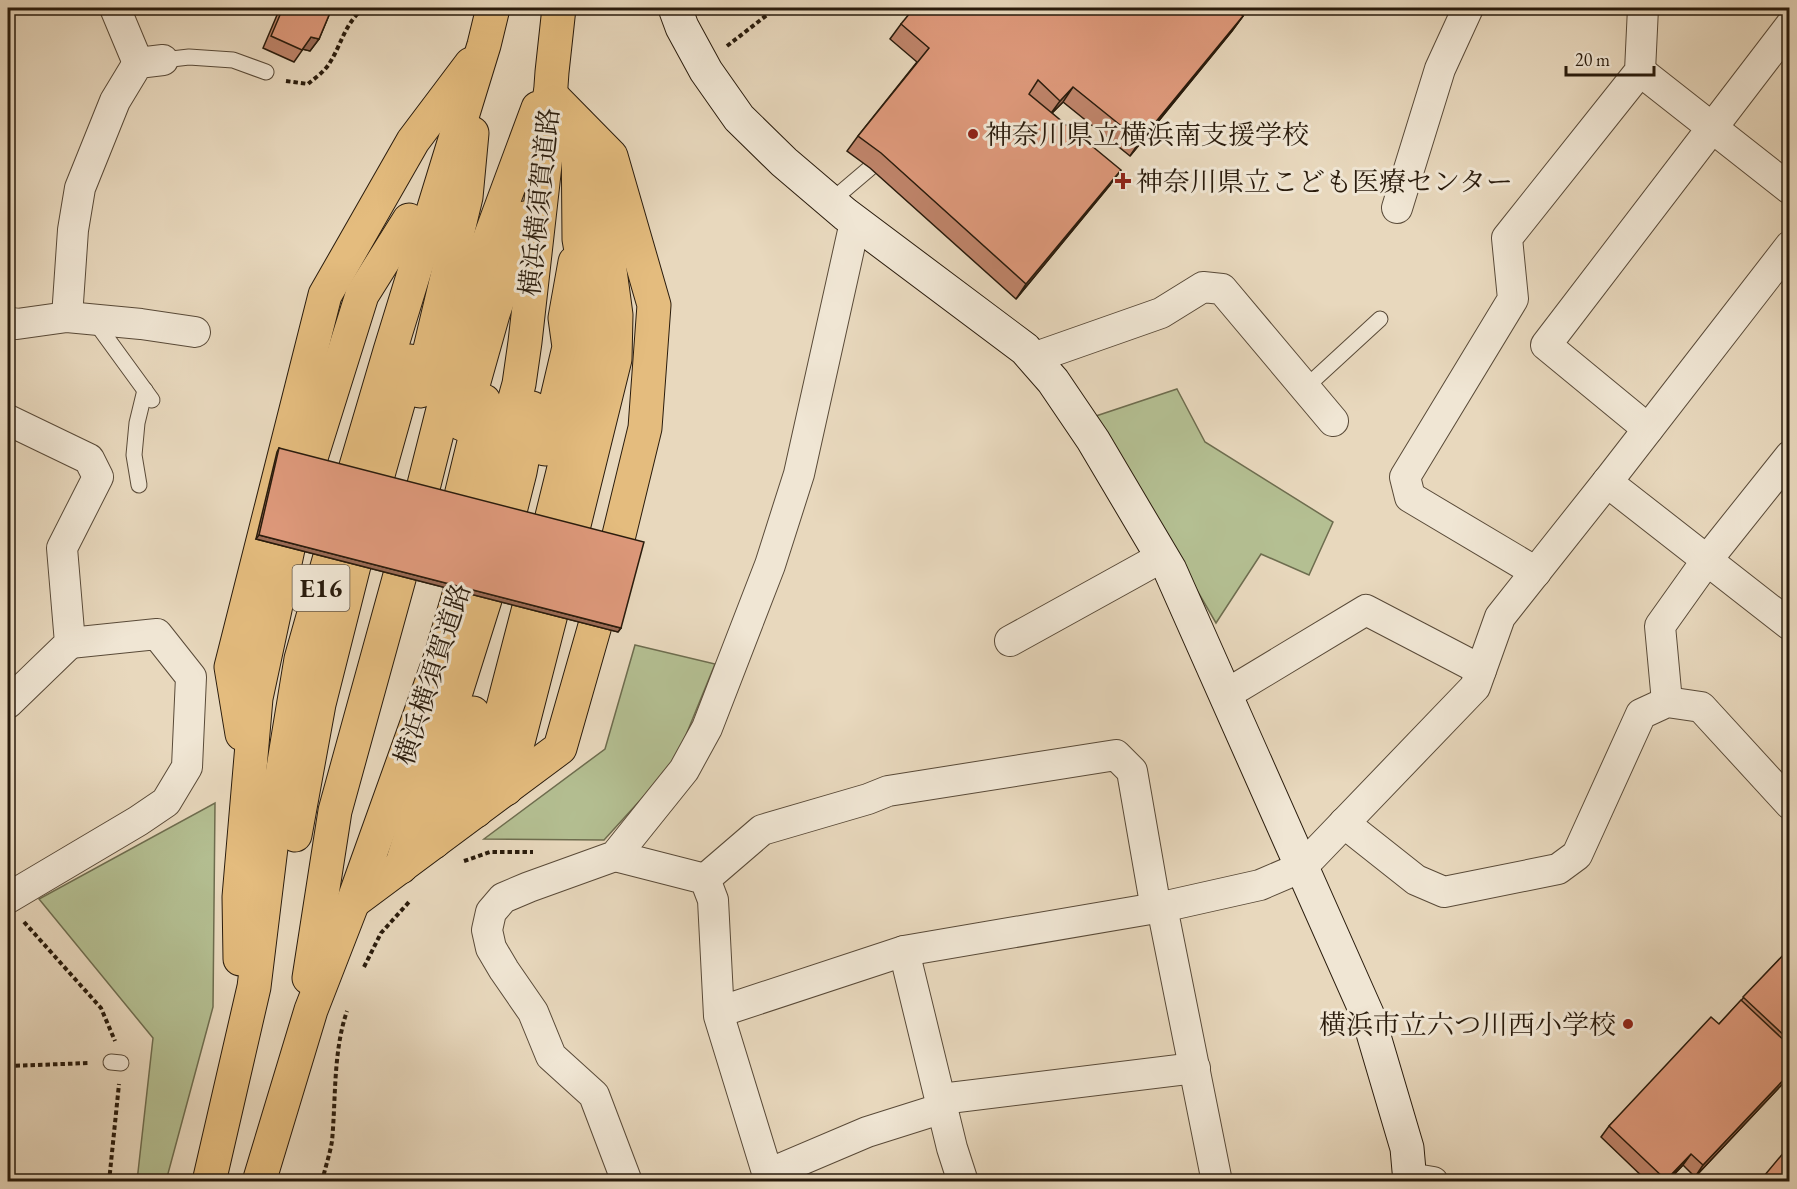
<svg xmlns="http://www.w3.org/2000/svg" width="1797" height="1189" font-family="'EB Garamond','Noto Serif JP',serif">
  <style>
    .green { fill: #b4bf92; stroke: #6e6d4f; stroke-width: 1.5 }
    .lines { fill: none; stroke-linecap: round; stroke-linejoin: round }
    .lane-casing { stroke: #594a38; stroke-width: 17 }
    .street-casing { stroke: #594a38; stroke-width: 32 }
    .secondary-casing { stroke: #291b0c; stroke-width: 35 }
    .highway-casing { stroke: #291b0c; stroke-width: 35 }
    .path { stroke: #291b0c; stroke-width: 4; stroke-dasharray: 4.5 3; stroke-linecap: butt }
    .lane { stroke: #f0e6d4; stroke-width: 15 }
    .street { stroke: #f0e6d4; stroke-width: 30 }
    .secondary { stroke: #f0e6d4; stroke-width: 33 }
    .highway { stroke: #e4bc7e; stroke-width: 33 }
    .wall { fill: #bf846a; stroke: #291b0c; stroke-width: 1.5 }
    .shaded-wall { fill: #9b6b56; stroke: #291b0c; stroke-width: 1.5 }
    .building { fill: #de997b; stroke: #291b0c; stroke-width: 1.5 }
    .poi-dot { fill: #8f2418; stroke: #f0e6d4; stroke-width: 2 }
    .labels { text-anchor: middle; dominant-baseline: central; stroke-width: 6; stroke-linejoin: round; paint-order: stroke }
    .shield { fill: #f0e6d4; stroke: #655848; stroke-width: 1.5 }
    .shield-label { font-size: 26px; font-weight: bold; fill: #291b0c }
    .poi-label { font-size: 27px; fill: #291b0c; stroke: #f0e6d4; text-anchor: start }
    .street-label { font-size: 27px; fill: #291b0c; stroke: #f0e6d4 }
  </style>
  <rect width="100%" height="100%" fill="#e8d8bd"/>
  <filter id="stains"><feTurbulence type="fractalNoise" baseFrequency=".00333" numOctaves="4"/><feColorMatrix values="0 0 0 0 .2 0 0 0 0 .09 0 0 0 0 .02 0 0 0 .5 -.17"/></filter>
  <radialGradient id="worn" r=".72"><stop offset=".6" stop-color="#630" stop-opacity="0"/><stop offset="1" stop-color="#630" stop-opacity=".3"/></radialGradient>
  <g class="green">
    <polygon points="1177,389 1205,442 1333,522 1309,575 1261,554 1216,623 1096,416"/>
    <polygon points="635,645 715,664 675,762 604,840 484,839 605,749"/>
    <polygon points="215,803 213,1007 166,1181 137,1181 153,1038 39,899"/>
  </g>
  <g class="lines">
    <defs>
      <g id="lane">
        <polyline points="163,60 189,57 233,60 266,72"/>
        <polyline points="830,202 870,168"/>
        <polyline points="93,319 152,400"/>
        <polyline points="1306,387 1380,319"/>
        <polyline points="139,485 134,455 137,423 145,390"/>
        <polyline points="111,1062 121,1063"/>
      </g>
      <g id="street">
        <polyline points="115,8 138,63"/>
        <polyline points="1640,71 1790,189"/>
        <polyline points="1397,208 1440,69 1468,8"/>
        <polyline points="67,317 73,230 80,188 115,101 138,63 163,60"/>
        <polyline points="8,322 17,324 67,317 141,324 195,332"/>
        <polyline points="1033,358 1161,313 1203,287 1222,289 1333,421"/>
        <polyline points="8,420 89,459 98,477 62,548 70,643 8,703"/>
        <polyline points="1648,429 1546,345 1790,26"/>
        <polyline points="1607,482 1790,625"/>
        <polyline points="1536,572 1410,497 1405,477 1513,299 1507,238 1640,71 1643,8"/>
        <polyline points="1010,641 1162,557"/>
        <polyline points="1225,695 1366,610 1481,670"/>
        <polyline points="1667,702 1660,626 1707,560 1790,456"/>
        <polyline points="1344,823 1416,880 1444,892 1558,869 1577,855 1641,714 1667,702 1701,707 1790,804"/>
        <polyline points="615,856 705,879 713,900 719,1016 770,1182"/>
        <polyline points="705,879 762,830 868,799 888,791 1116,755 1132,771 1156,909"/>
        <polyline points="8,898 138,821 166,802 187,767 191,677 157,634 70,643"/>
        <polyline points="1162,907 1217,1182"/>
        <polyline points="904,951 952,1148 963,1182"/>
        <polyline points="719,1012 904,951 1162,907 1260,885 1302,867 1475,687 1500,617 1611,477 1790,246"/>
        <polyline points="941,1099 1195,1068"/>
        <polyline points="768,1174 867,1132 943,1108"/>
        <polyline points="1409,1178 1433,1182"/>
        <polyline points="627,1182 594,1095 551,1056 533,1012 504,970 491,948 487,930 491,912 503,898 529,887 615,856 684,770 707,728 770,565 799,474 855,222"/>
      </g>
      <polyline id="secondary" points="675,8 682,27 706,71 739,118 784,162 845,214 1025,349 1053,381 1093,440 1170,570 1368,1016 1407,1148 1410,1182"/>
      <g id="highway">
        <polyline points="420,391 466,197 472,133"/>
        <polyline points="462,424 493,314 525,218"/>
        <polyline points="545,449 569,347 565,318 575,262"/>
        <polyline points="574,525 615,359 616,315 596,166"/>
        <polyline points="451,537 484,401"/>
        <polyline points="242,734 231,667 325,295 413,141 471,64"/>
        <polyline points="506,789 558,587"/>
        <polyline points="476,811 540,565 596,338 579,239 578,123"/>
        <polyline points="295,835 319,704 367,514 410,361"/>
        <polyline points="434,842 473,713"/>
        <polyline points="401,867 499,555 520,472 532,408"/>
        <polyline points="353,902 560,748 608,580 645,428 654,305 611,156 550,94"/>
        <polyline points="240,959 239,897 256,698 300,493 362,295 409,220"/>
        <polyline points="309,978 335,811 413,528 479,267 538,108"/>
        <polyline points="209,1182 254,987 274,823 301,659 344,507 390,351 484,45 493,8"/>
        <polyline points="259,1182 311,1010 353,902 440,659 472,551 519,384 525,342 546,156 552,72 559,8"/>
      </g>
    </defs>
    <use href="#lane" class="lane-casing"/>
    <use href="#street" class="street-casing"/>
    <use href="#secondary" class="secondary-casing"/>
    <use href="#highway" class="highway-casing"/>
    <g class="path">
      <polyline points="727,46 776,8"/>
      <path d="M 286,81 L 308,84 C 315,78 324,72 329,64 C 342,44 344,24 364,8"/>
      <polyline points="464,861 490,852 533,852"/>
      <polyline points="24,922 101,1008 115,1041"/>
      <polyline points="364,967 381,933 409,902"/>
      <polyline points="8,1066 90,1063"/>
      <polyline points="109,1182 119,1084"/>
      <path d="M 322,1182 C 325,1168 330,1154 332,1141 C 336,1098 333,1052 347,1011"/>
    </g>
    <use href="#lane" class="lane"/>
    <use href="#street" class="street"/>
    <use href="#secondary" class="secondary"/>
    <use href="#highway" class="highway"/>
  </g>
  <g class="wall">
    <polygon points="280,8 332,8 319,39 310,51 303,49 294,62 263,48"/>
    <polygon points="1243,16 1232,31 1130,156 1063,102 1052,113 1110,185 1016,299 870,168 847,151 858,136 917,62 890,39 901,24"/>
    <polygon points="279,448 621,628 618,632 256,539 277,452"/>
    <polygon points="1790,948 1790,1076 1695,1177 1683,1165 1667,1182 1648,1182 1601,1137 1609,1126 1719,1024"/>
  </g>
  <g class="shaded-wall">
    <polygon points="1243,16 1232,31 1130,156 1140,141"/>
    <polygon points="311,37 319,39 310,51 302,49"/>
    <polygon points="1073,87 1063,102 1049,116 1060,101"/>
    <polygon points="1121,170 1110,185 1016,299 1026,284"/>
    <polygon points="259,535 621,628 618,632 256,539"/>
    <polygon points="1790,1073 1790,1076 1695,1177 1703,1165"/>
    <polygon points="1691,1154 1683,1165 1667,1182 1665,1182"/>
  </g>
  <g class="building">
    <polygon points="283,8 332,8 319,39 311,37 302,50 271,36"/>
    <polygon points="914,8 1234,8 1243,16 1140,141 1073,87 1060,101 1038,80 1029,94 1121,170 1026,284 881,153 858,136 929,48 901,24"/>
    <polygon points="279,448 644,542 621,628 259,535"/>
    <polygon points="1790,948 1790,1041 1743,997"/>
    <polygon points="1741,1000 1790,1046 1790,1073 1703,1165 1691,1154 1666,1180 1609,1126 1711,1017 1719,1024"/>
    <polygon points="1790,1145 1790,1182 1759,1182"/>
  </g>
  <g class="poi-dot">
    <circle cx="973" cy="134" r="6"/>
    <path d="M1120 172h6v6h6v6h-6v6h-6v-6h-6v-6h6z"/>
    <circle cx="1628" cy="1024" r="6"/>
  </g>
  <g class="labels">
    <rect class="shield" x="292.5" y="565" width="57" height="46" rx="4.5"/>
    <g class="shield-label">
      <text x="321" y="588">E16</text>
    </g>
    <g class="poi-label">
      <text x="985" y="134">神奈川県立横浜南支援学校</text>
      <text x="1136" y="181">神奈川県立こども医療センター</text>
      <text x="1616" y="1024" text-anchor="end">横浜市立六つ川西小学校</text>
    </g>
    <g class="street-label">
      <text transform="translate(539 202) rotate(-84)">横浜横須賀道路</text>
      <text transform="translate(432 674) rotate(-72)">横浜横須賀道路</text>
    </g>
  </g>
  <rect width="1797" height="1189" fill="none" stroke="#e8d8bd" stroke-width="30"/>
  <rect x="9" y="9" width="1779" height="1171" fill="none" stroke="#291b0c" stroke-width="3"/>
  <rect x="15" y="15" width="1767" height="1159" fill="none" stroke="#291b0c" stroke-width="1.5"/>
  <path d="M1566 66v9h88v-9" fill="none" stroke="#291b0c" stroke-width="3"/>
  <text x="1575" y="66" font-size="18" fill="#291b0c" stroke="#f0e6d4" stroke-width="4.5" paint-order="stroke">20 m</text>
  <rect width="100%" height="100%" filter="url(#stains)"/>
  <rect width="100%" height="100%" fill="url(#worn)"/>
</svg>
